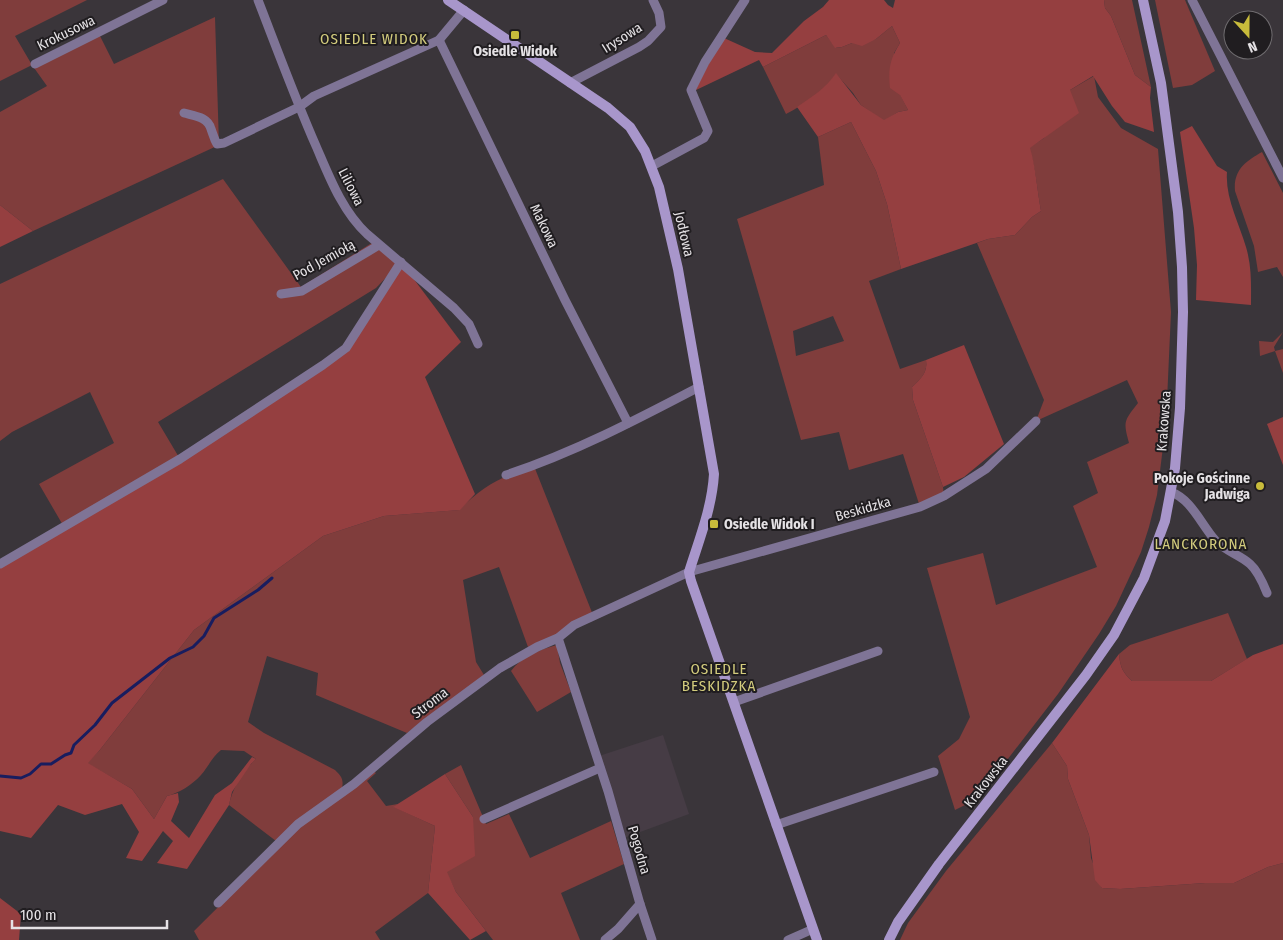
<svg xmlns="http://www.w3.org/2000/svg" width="1283" height="940" font-family="'Fira Sans Condensed',sans-serif">
  <style>
    .built { fill: #463c45 }
    .green { fill: #803d3c; fill-rule: evenodd }
    .forest { fill: #953f40 }
    .lines { fill: none; stroke-linecap: round; stroke-linejoin: round }
    .stream { stroke: #181d5f; stroke-width: 3 }
    .street { stroke: #7f7496; stroke-width: 9 }
    .secondary { stroke: #a896cb; stroke-width: 10 }
    .poi-dot { fill: #c8bb3b; stroke: #201d20; stroke-width: 2 }
    .labels { text-anchor: middle; dominant-baseline: central; stroke-width: 4; stroke-linejoin: round; paint-order: stroke }
    .street-label { font-size: 14px; fill: #e5e2e5; stroke: #201d20 }
    .poi-label { font-size: 14px; font-weight: bold; fill: #e5e2e5; stroke: #201d20 }
    .neighbourhood-label { font-size: 15px; letter-spacing: 1px; fill: #d3cc7d; stroke: #201d20 }
  </style>
  <rect width="100%" height="100%" fill="#3a353a"/>
  <polygon class="built" points="663,735 689,814 624,838 599,756"/>
  <g class="green">
    <polygon points="0,0 87,0 15,36 32,65 99,34 114,64 215,17 219,145 33,231 0,205 0,112 47,86 32,65 0,81"/>
    <polygon points="1104,0 1132,0 1151,87 1135,75 1111,16 1105,8"/>
    <polygon points="1155,0 1185,0 1215,71 1192,85 1173,88"/>
    <path d="M 892,26 L 900,43 L 894,53 L 900,94 L 908,110 L 898,112 L 884,121 L 861,105 L 853,93 L 836,74 C 823,92 805,104 786,114 L 763,67 L 826,35 L 836,48 L 842,47 L 852,43 L 876,39 Z"/>
    <path d="M 1094,76 L 1098,97 L 1121,128 L 1158,149 L 1171,312 L 1166,423 L 1157,495 L 1149,527 L 1141,552 L 1129,578 L 1116,606 L 1099,634 L 1058,694 L 977,799 L 955,810 L 938,756 L 959,739 L 970,717 L 927,568 L 983,553 L 996,605 L 1097,567 L 1073,506 L 1098,493 L 1087,462 L 1129,443 C 1123,421 1124,421 1138,403 L 1127,380 L 1036,421 L 1044,400 L 977,243 L 988,239 L 1015,235 L 1032,217 L 1041,211 C 1037,190 1036,168 1029,148 L 1044,138 L 1070,90 Z"/>
    <path d="M 851,122 L 876,171 L 887,204 L 901,269 L 869,281 L 900,369 L 926,360 C 928,372 921,379 912,387 L 913,400 L 943,487 L 944,496 L 920,507 L 903,454 L 849,470 L 839,432 L 801,440 L 737,219 L 824,185 L 818,137 ZM 833,316 L 844,341 L 796,356 L 793,331 Z"/>
    <path d="M 1262,152 L 1283,193 L 1283,277 L 1277,267 L 1258,272 L 1254,246 L 1235,191 C 1233,170 1246,161 1262,152 Z"/>
    <polygon points="223,179 301,287 375,241 401,262 376,288 158,422 180,459 64,527 39,484 114,443 90,392 12,432 0,441 0,284"/>
    <polygon points="1283,332 1274,347 1275,351 1283,349 1283,373 1275,351 1260,356 1259,341 1273,342"/>
    <path d="M 534,466 L 593,615 L 558,638 L 528,647 L 499,567 L 463,580 L 476,662 L 484,675 L 407,733 L 316,695 L 318,673 L 267,656 L 248,722 L 264,733 L 335,770 C 341,776 344,779 342,788 L 276,841 L 229,805 C 232,789 243,771 256,759 L 244,751 L 221,750 C 211,758 209,766 201,775 C 192,785 179,793 167,796 L 154,819 L 132,789 L 87,763 L 99,751 L 194,630 L 323,536 L 384,516 L 459,510 C 484,485 501,477 534,466 Z"/>
    <path d="M 1228,613 L 1247,659 L 1211,681 L 1132,681 C 1123,673 1120,667 1119,654 L 1130,645 Z"/>
    <path d="M 557,645 L 560,663 L 571,692 L 537,712 L 511,671 C 521,657 541,649 557,645 Z"/>
    <polygon points="1052,743 1067,766 1068,779 1089,835 1091,858 1102,888 1120,889 1205,883 1234,883 1268,867 1283,863 1283,940 900,940 908,923 946,871"/>
    <polygon points="461,765 486,824 509,814 530,858 611,821 624,864 561,893 580,940 493,940 456,892 446,872 473,817 445,774"/>
    <polygon points="373,771 376,773 367,781 386,806 398,804 394,807 435,826 428,893 375,932 380,940 199,940 194,931 299,827"/>
  </g>
  <g class="forest">
    <path d="M 829,0 L 884,0 L 888,5 L 893,8 L 895,0 L 1104,0 L 1105,8 L 1111,16 L 1135,75 L 1151,87 L 1150,98 L 1154,132 L 1125,122 L 1112,106 L 1093,76 L 1070,90 L 1079,113 L 1030,148 C 1036,168 1037,190 1041,211 L 1032,217 L 1015,235 L 988,239 L 901,269 L 887,204 L 876,171 L 851,122 L 818,137 L 797,107 C 812,97 826,88 836,73 L 861,105 L 884,120 L 898,112 L 908,110 L 900,95 L 890,88 C 888,69 890,59 900,43 L 892,26 L 876,39 L 862,46 L 852,43 L 842,47 L 835,48 L 826,35 L 763,67 L 759,60 L 694,91 L 696,85 L 724,38 L 755,52 L 772,53 L 804,21 L 823,7 Z"/>
    <path d="M 1192,126 L 1217,166 L 1227,172 C 1225,198 1239,223 1246,247 C 1252,267 1251,286 1251,305 L 1196,300 L 1197,265 L 1194,228 L 1180,132 Z"/>
    <polygon points="0,205 33,231 0,247"/>
    <polygon points="401,262 461,342 425,377 475,494 460,510 384,516 323,536 194,630 99,751 88,763 132,789 154,819 167,796 178,793 179,802 171,821 189,838 215,795 232,783 252,757 256,759 251,764 232,792 229,805 187,869 157,863 173,841 163,831 142,861 126,858 139,832 122,804 85,815 58,805 31,838 0,831 0,564 141,483 346,348"/>
    <path d="M 964,345 L 1004,444 L 964,477 L 943,487 L 913,400 L 912,387 C 921,379 928,372 926,360 Z"/>
    <polygon points="1283,417 1283,465 1267,424"/>
    <path d="M 1283,644 L 1283,863 L 1268,867 L 1234,883 L 1205,883 L 1120,889 L 1102,888 L 1095,880 L 1089,835 L 1068,779 L 1067,766 L 1052,743 L 1119,654 C 1120,667 1123,673 1132,681 L 1211,681 L 1253,655 Z"/>
    <polygon points="445,774 473,817 475,856 447,872 456,892 486,931 470,940 428,893 435,826 393,807"/>
    <polygon points="0,898 21,914 19,940 0,940"/>
  </g>
  <g class="lines">
    <polyline class="stream" points="0,776 21,778 30,774 41,764 51,764 65,755 71,753 74,745 95,725 112,703 170,658 193,647 204,636 214,618 258,590 272,578"/>
    <g class="street">
      <path d="M 258,0 C 277,49 295,98 316,146 C 329,176 342,211 367,234 L 454,308 L 469,324 L 478,344"/>
      <polyline points="1192,0 1283,178"/>
      <polyline points="439,40 565,300 628,423"/>
      <polyline points="35,64 163,0"/>
      <polyline points="570,83 639,47 648,41 661,27 659,13 653,0"/>
      <path d="M 184,113 C 195,116 208,117 211,129 C 213,134 214,139 217,144 L 224,143 L 299,107 L 314,96 L 439,40 L 464,10"/>
      <polyline points="652,166 704,138 708,131 691,90 705,62 745,0"/>
      <polyline points="281,294 302,291 379,245"/>
      <path d="M 506,475 C 573,453 636,420 699,387"/>
      <path d="M 1171,492 C 1191,499 1201,524 1215,540 C 1226,552 1239,554 1250,564 C 1258,571 1263,583 1267,593"/>
      <polyline points="0,564 180,459 323,365 346,348 401,262"/>
      <polyline points="558,638 608,791 640,904 652,940"/>
      <polyline points="734,702 878,651"/>
      <polyline points="484,819 600,768"/>
      <polyline points="776,825 934,772"/>
      <polyline points="218,903 298,824 354,784 427,722 500,668 537,647 558,638 574,625 689,572 920,507 944,496 986,469 1036,421"/>
      <polyline points="605,940 618,929 640,904"/>
      <polyline points="788,940 813,929"/>
    </g>
    <g class="secondary">
      <path d="M 448,0 L 608,108 L 630,127 L 645,151 L 659,187 L 678,269 L 714,474 C 712,508 699,540 689,572 L 691,581 L 817,940"/>
      <polyline points="889,940 898,922 939,864 1086,675 1114,635 1144,578 1165,521 1175,468 1180,408 1183,312 1182,267 1178,212 1161,83 1143,0"/>
    </g>
  </g>
  <g class="poi-dot">
    <rect x="510" y="30" width="10" height="10" rx="2.5"/>
    <circle cx="1260" cy="486" r="5"/>
    <rect x="709" y="519" width="10" height="10" rx="2.5"/>
  </g>
  <g class="labels">
    <g class="street-label">
      <text transform="translate(66 33) rotate(-26)">Krokusowa</text>
      <text transform="translate(622 38) rotate(-32)">Irysowa</text>
      <text transform="translate(351 187) rotate(63)">Liliowa</text>
      <text transform="translate(544 226) rotate(64)">Makowa</text>
      <text transform="translate(684 234) rotate(77)">Jodłowa</text>
      <text transform="translate(324 260) rotate(-29)">Pod Jemiołą</text>
      <text transform="translate(1164 421) rotate(-86)">Krakowska</text>
      <text transform="translate(863 509) rotate(-16)">Beskidzka</text>
      <text transform="translate(430 703) rotate(-37)">Stroma</text>
      <text transform="translate(986 782) rotate(-52)">Krakowska</text>
      <text transform="translate(639 850) rotate(74)">Pogodna</text>
    </g>
    <g class="poi-label">
      <text x="515" y="51">Osiedle Widok</text>
      <text x="1250" y="478" text-anchor="end">Pokoje Gościnne<tspan x="1250" dy="16">Jadwiga</tspan></text>
      <text x="724" y="524" text-anchor="start">Osiedle Widok I</text>
    </g>
    <g class="neighbourhood-label">
      <text x="374" y="39">OSIEDLE WIDOK</text>
      <text x="1201" y="544">LANCKORONA</text>
      <text x="719" y="669">OSIEDLE<tspan x="719" dy="17">BESKIDZKA</tspan></text>
    </g>
  </g>
  <g transform="translate(1248 35) rotate(159)"><circle r="24" fill="#201d20" stroke="#6f6c6f"/>
  <path d="M0-4L9 19L0 12L-9 19Z" fill="#c8bb3b"/>
  <text y="-8" font-size="14" font-weight="bold" text-anchor="middle" fill="#e5e2e5">N</text>
  </g>
  <path d="M12 920v8h155v-8" fill="none" stroke="#e5e2e5" stroke-width="2.5"/>
  <text x="20" y="920" font-size="15" fill="#e5e2e5" stroke="#201d20" stroke-width="4" paint-order="stroke">100 m</text>
</svg>
